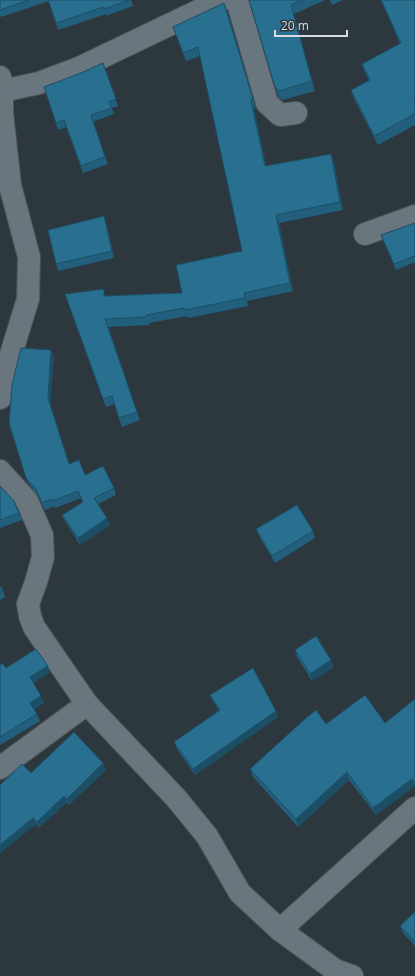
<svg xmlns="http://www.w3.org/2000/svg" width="415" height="976" font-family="'Open Sans',sans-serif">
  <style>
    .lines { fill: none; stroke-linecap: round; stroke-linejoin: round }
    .street-casing { stroke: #4b5459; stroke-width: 24 }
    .street { stroke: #6a767d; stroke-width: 22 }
    .wall { fill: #225f7c }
    .shaded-wall { fill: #1c4e65 }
    .building { fill: #286f90; stroke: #1c4e65 }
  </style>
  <rect width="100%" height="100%" fill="#2d383e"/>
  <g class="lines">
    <defs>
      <g id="street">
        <polyline points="237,0 267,103 280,115 296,113"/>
        <polyline points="0,77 2,91 39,83 79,68 221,0"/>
        <polyline points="365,234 415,216"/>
        <polyline points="0,398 7,367 28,299 29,257 10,185 2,113 2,91"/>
        <polyline points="0,471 27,501 42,535 43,557 36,582 28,604 30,616 34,627 87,704 176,798 207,836 240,893 280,930 335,970 352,976"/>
        <polyline points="0,768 87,704"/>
        <polyline points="280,930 415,808"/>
      </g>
    </defs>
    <use href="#street" class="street-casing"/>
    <use href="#street" class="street"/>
  </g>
  <g class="wall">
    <polygon points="0,0 131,0 133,6 106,16 106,14 58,30 49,1 1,17 0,15"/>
    <polygon points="249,0 325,0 294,14 315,91 282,100 278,96 275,87"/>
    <polygon points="330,0 343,0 332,5"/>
    <polygon points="381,0 415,0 415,125 378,145 354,99 351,90 369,80 365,73 362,64 400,44"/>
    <polygon points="227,11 256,108 254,108 266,166 334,162 343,210 279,223 293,291 247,301 248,306 188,318 187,316 149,323 149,325 108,327 140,420 122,427 114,404 106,407 65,294 106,296 182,293 242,251 200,56 186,61 173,27"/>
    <polygon points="103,63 118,106 112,108 114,114 93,122 108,164 83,173 66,127 58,130 56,123 81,73"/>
    <polygon points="106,223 114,258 58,271 56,264"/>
    <polygon points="415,223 415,262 396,270 381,235"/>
    <polygon points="54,357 50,405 69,464 85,475 114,488 116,495 98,504 107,518 110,525 80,545 65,521 62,515 83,502 81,498 55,508 54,506 45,510 38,496 29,484 26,478"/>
    <polygon points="0,486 19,513 22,520 0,528"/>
    <polygon points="256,529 313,531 315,538 275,563 259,536"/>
    <polygon points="0,586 3,590 5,597 0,600"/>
    <polygon points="295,650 331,660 334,667 312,681 297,657"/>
    <polygon points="0,665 6,668 50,672 33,683 44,703 34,709 37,714 40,721 0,745"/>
    <polygon points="210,695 276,711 278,717 195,775 177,749 174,742 219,711 213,701"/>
    <polygon points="415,699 415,786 376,815 349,780 298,827 253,777 250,769 326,724 385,723"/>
    <polygon points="103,763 106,770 69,805 67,802 39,828 36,824 0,853 0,785 31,773"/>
    <polygon points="415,912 415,946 403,933 400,926"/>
  </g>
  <g class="shaded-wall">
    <polygon points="224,3 227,11 256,108 253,99"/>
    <polygon points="291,5 294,14 315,91 312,81"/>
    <polygon points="251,100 254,108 268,174 265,166"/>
    <polygon points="331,154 334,162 343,210 340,202"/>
    <polygon points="276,215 279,223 293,291 290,283"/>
    <polygon points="104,216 106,223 114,258 112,251"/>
    <polygon points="51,350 54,357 50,405 48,398"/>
    <polygon points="107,518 110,525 80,545 78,538"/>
    <polygon points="331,660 334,667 312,681 310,674"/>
    <polygon points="48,666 50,672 32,684 30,677"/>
    <polygon points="41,696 44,703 33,710 30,703"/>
    <polygon points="276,711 278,717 195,775 193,769"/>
    <polygon points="103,763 106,770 69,805 67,799"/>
    <polygon points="347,772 349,780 298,827 296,819"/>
    <polygon points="412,779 415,786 376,815 373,808"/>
    <polygon points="64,796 67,802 39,828 37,822"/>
    <polygon points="33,818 36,824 0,853 0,845"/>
  </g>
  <g class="building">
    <polygon points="0,0 29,0 0,10"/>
    <polygon points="48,0 129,0 104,9 103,7 56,23"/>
    <polygon points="249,0 301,0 291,5 312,81 279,91 275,87"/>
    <polygon points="381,0 415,0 415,98 414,99 415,100 415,114 374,136 351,90 370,80 362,64 401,43"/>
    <polygon points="224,3 253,99 251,100 265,166 331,154 340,202 276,215 290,283 244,293 245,298 185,310 184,308 146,315 146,317 105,319 137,412 119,418 112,396 103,399 65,294 104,289 104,296 182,293 176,265 242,251 198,47 183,53 173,27"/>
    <polygon points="103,63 116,99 109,102 112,108 91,115 105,157 81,166 64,120 56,123 44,87 81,73"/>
    <polygon points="104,216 112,251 56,264 48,230"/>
    <polygon points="415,223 415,256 394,264 381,235"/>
    <polygon points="21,348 51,350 48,398 69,464 79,460 85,475 103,466 114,488 94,498 107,518 78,538 62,515 83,502 78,491 53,501 52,499 42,503 36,489 26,478 9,423 12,385"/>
    <polygon points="0,486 14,501 19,513 0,520"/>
    <polygon points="297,505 313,531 272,556 256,529"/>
    <polygon points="0,586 3,590 0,592"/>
    <polygon points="316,636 331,660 310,674 295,650"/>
    <polygon points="36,649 48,666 30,677 41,696 30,703 37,714 0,737 0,665 2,663 6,668"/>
    <polygon points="253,668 276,711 193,769 174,742 220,710 210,695"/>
    <polygon points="365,695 385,723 415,699 415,782 412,779 373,808 347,772 296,819 250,769 306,718 316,710 326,724"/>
    <polygon points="74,732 103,763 67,799 64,796 37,822 33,818 0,845 0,785 22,764 31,773"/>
    <polygon points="415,912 415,942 400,926"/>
  </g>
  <path d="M275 30v6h72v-6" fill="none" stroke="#d6dce0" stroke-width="2"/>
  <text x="281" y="30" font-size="12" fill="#d6dce0" stroke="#2d383e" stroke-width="3" paint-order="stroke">20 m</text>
</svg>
